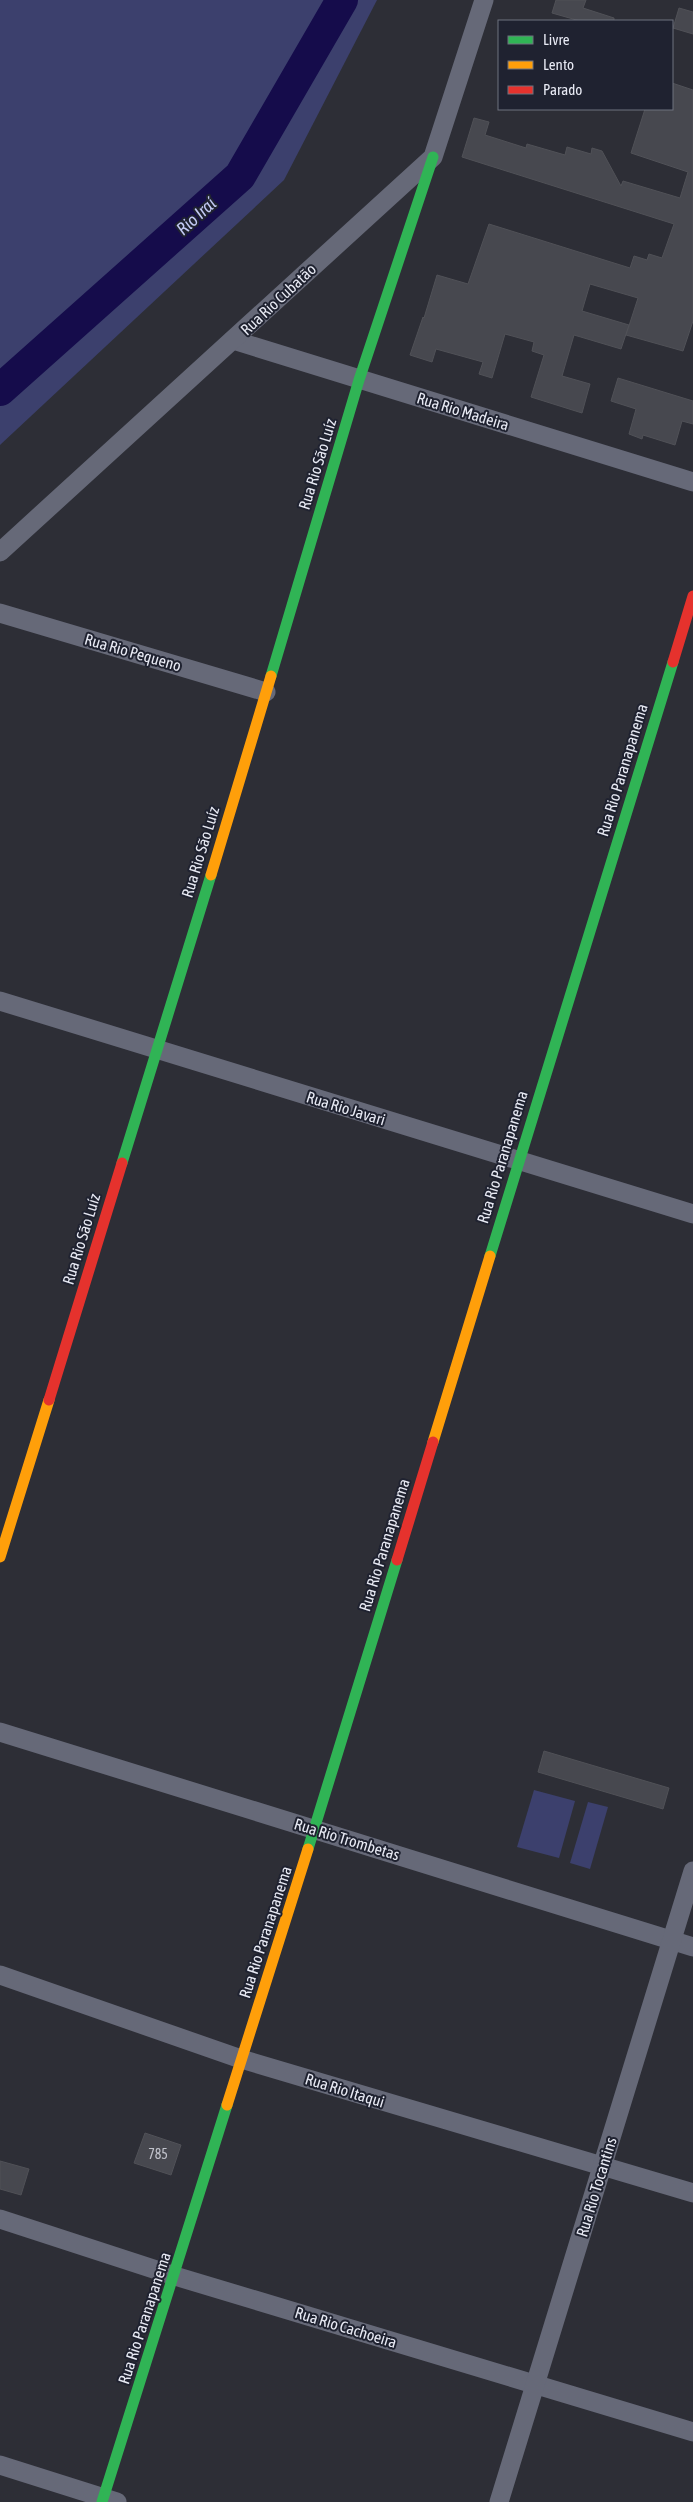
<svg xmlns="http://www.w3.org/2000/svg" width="693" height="2502" font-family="'Asap Condensed',sans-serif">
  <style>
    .green { fill: #3c406d }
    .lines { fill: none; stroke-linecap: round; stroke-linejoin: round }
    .river { stroke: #150c4b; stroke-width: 32 }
    .building { fill: #47484f; stroke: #505157 }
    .street { stroke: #666978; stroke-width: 19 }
    .fast { stroke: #30b455; stroke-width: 11 }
    .slow { stroke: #ff9f0a; stroke-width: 11 }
    .jam { stroke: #e5322d; stroke-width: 11 }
    .labels { text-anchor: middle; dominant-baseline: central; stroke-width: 4; stroke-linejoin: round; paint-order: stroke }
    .number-label { font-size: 14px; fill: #c0c2cb }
    .street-label { font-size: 16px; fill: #e8eaf4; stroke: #1f2230 }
    .water-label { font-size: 18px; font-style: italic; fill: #c2c9f3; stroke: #1f2230 }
  </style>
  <rect width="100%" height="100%" fill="#2d2e36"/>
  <g class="green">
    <polygon points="0,0 377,0 284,180 0,445"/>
    <polygon points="534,1790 575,1801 559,1858 517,1847"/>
    <polygon points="588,1802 608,1807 590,1869 570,1863"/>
  </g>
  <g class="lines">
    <polyline class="river" points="0,390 240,176 342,0"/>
  </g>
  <g class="building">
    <polygon points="556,0 586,0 583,8 614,18 614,21 580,21 552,13"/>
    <polygon points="679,8 693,12 693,34 673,28"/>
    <polygon points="672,83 693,90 693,321 683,351 626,335 638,298 590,284 582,311 629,325 621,349 574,335 562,376 590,384 582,413 531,397 544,355 532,351 534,342 505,334 492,378 479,374 483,362 436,349 432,362 410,355 423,317 424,318 437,275 468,284 489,224 630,268 634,256 647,260 649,254 662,258 674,224 462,157 474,118 489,122 485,135 526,148 527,144 565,155 567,147 591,154 592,148 602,151 621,186 623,181 680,198 688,172 631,153 645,109 672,109"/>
    <polygon points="618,378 693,401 693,424 682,421 675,445 643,435 642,439 629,434 636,409 611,401"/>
    <polygon points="544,1751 669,1788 663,1809 538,1772"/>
    <polygon points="145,2133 181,2145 171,2175 134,2163"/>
    <polygon points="0,2161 29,2169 21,2195 0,2189"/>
  </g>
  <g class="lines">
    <g class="street">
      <polyline points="233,340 693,482"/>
      <polyline points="0,552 433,157 484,0"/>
      <polyline points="0,613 266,692"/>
      <polyline points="0,1001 693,1214"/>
      <polyline points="0,1732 693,1947"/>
      <polyline points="0,1975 241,2059 693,2193"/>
      <polyline points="0,2219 175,2276 693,2432"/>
      <polyline points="0,2465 117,2502"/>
      <polyline points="499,2502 693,1871"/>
    </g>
    <g class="fast">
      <polyline points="271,676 359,380 433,157"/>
      <polyline points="122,1163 211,875"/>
      <polyline points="490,1256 673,662"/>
      <polyline points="308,1849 397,1560"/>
      <polyline points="102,2502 227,2105"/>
    </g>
    <g class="slow">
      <polyline points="211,875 271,676"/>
      <polyline points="433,1442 490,1256"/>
      <polyline points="0,1557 49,1400"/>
      <polyline points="227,2105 308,1849"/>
    </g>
    <g class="jam">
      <polyline points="673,662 693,596"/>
      <polyline points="49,1400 122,1163"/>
      <polyline points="397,1560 433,1442"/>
    </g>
  </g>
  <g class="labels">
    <g class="number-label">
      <text x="158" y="2154">785</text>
    </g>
    <g class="street-label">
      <text transform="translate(278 299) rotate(-43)">Rua Rio Cubatão</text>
      <text transform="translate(463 411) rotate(17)">Rua Rio Madeira</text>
      <text transform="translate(317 464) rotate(-73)">Rua Rio São Luíz</text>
      <text transform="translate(133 652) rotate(16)">Rua Rio Pequeno</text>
      <text transform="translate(622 770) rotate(-73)">Rua Rio Paranapanema</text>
      <text transform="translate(200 852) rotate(-73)">Rua Rio São Luíz</text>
      <text transform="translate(346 1108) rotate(17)">Rua Rio Javari</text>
      <text transform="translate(502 1157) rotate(-73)">Rua Rio Paranapanema</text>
      <text transform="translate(81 1239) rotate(-73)">Rua Rio São Luíz</text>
      <text transform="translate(384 1545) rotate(-73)">Rua Rio Paranapanema</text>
      <text transform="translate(347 1839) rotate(17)">Rua Rio Trombetas</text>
      <text transform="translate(265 1932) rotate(-72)">Rua Rio Paranapanema</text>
      <text transform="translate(345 2090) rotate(17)">Rua Rio Itaqui</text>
      <text transform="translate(596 2187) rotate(-73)">Rua Rio Tocantins</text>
      <text transform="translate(144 2318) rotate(-72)">Rua Rio Paranapanema</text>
      <text transform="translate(346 2327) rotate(17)">Rua Rio Cachoeira</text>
    </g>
    <g class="water-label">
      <text transform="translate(196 216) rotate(-42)">Rio Iraí</text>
    </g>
  </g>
  <rect x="498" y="20" width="175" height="90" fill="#1f2230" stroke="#6f727e"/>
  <rect x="508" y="36" width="25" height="8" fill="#30b455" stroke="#6f727e"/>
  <text x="543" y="45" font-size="15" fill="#e8eaf4">Livre</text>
  <rect x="508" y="61" width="25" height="8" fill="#ff9f0a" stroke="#6f727e"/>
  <text x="543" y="70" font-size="15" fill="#e8eaf4">Lento</text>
  <rect x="508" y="86" width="25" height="8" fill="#e5322d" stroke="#6f727e"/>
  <text x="543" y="95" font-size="15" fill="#e8eaf4">Parado</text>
</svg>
